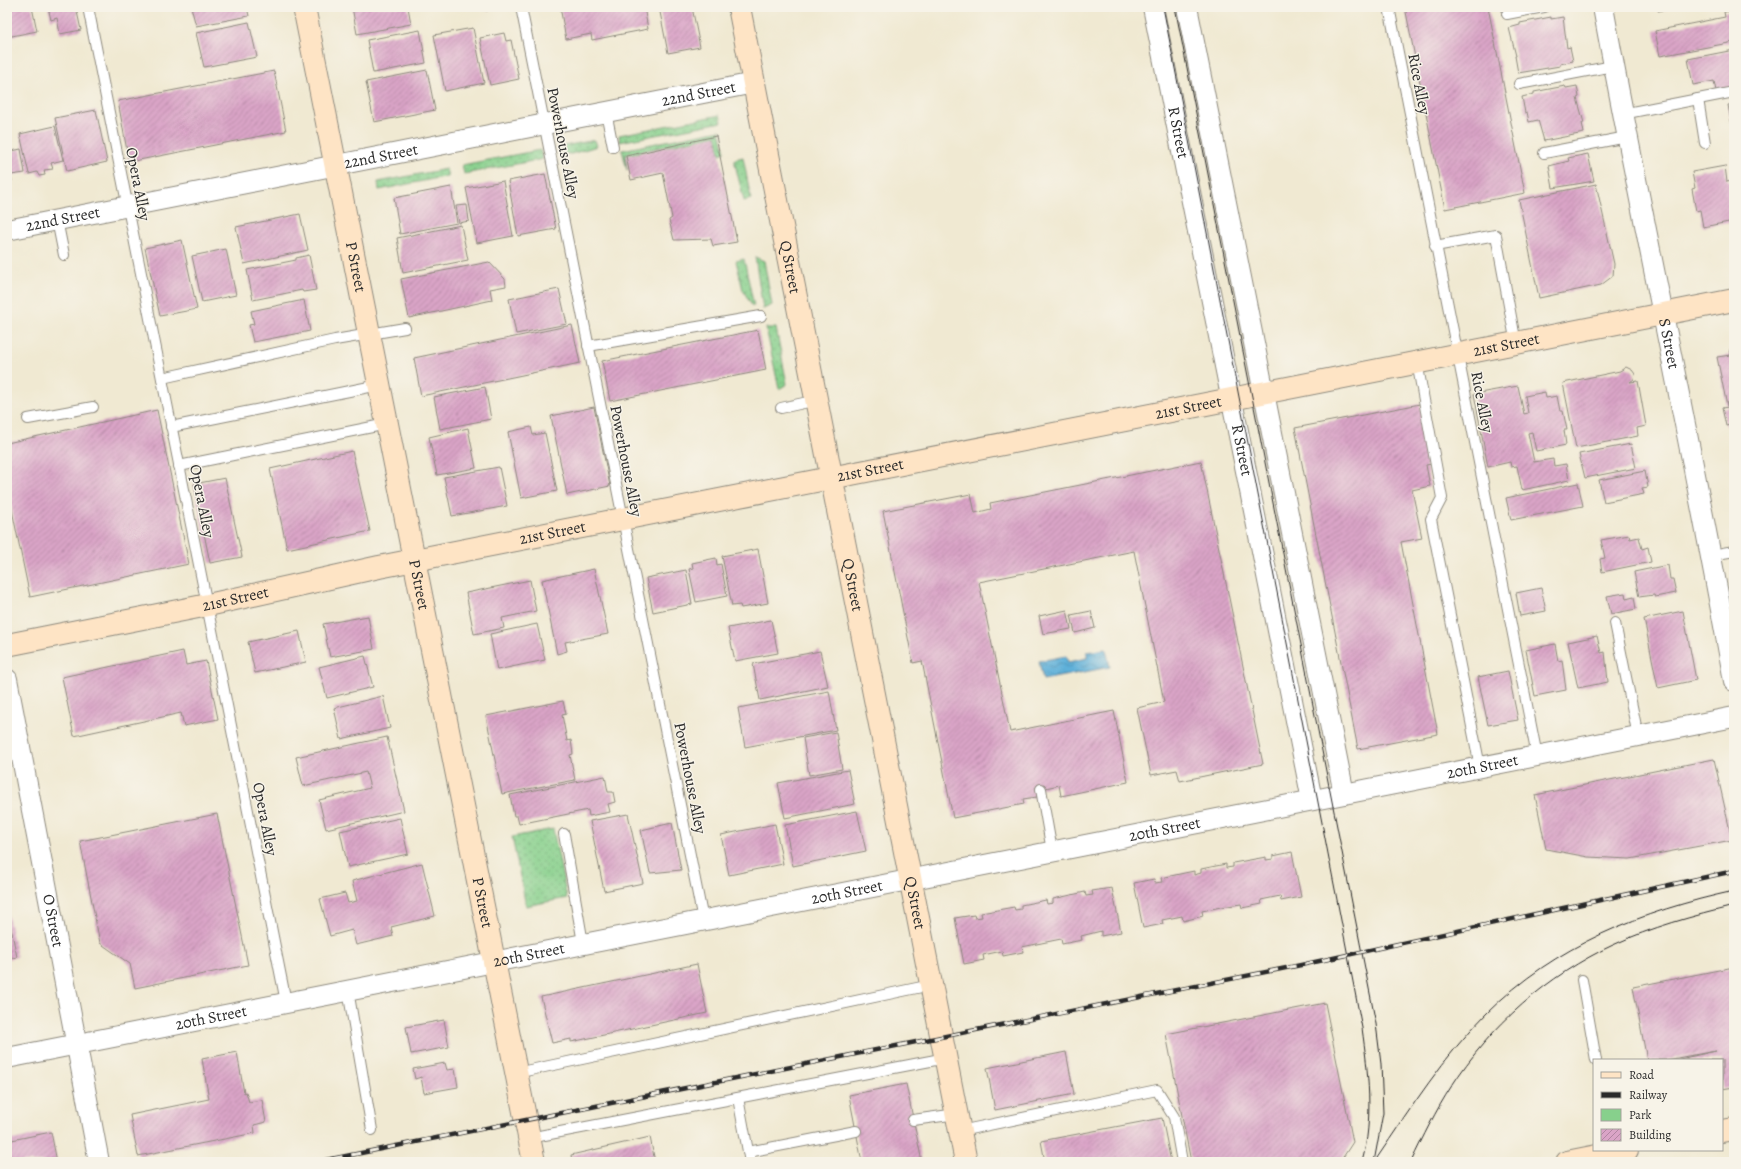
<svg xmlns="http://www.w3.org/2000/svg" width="1741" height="1169" font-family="Alegreya,serif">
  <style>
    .green { fill: url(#green-dots); stroke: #597e5c }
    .water { fill: url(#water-waves); stroke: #446e82 }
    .building { fill: url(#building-hatch) }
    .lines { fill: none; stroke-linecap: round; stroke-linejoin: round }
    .service-casing { stroke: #8e8a7e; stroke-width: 12 }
    .minor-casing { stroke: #8e8a7e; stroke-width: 22 }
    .secondary-casing { stroke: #8e8a7e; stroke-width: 24 }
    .service { stroke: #fff; stroke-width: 10 }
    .minor { stroke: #fff; stroke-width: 20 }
    .secondary { stroke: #fee4c5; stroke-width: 22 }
    .tram { stroke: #2b2b2b; stroke-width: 1 }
    .rail-casing { stroke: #2b2b2b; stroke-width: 4.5 }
    .rail { stroke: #f7f3e8; stroke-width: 3; stroke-dasharray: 9; stroke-linecap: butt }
    .labels { text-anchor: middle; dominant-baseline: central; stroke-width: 3; stroke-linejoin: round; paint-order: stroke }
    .street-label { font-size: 16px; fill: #2b2b2b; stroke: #f7f3e8 }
  </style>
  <defs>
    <pattern id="green-dots" width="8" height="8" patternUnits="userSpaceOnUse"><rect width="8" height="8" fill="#87d08c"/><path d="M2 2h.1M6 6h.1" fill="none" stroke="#6fa973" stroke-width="1.8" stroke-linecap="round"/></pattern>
    <pattern id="water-waves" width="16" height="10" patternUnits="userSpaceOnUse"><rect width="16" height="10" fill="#5eb0d9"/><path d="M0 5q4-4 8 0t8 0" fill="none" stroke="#4e8fb0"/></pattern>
    <pattern id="building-hatch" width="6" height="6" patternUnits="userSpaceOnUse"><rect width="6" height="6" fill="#daa4c7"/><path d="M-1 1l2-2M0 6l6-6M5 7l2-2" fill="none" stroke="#b186a2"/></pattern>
  </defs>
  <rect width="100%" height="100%" fill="#f7f3e8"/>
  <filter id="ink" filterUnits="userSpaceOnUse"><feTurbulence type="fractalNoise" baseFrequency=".025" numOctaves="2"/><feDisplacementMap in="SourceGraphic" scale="8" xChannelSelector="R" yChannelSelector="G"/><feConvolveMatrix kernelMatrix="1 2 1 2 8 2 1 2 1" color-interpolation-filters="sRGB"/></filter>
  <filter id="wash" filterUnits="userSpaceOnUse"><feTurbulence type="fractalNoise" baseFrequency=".012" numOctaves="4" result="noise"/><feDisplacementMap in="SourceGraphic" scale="16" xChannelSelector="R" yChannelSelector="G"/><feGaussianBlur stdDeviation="0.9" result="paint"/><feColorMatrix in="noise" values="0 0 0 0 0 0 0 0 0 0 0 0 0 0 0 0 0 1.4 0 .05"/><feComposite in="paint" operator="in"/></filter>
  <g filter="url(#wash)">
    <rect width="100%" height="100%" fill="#f0e9d2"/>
    <g class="green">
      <polygon points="720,115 722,122 620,142 619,135"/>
      <polygon points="720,130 725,152 720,154 716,135 625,155 627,170 622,150"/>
      <polygon points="595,140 597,146 571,154 560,153 559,147"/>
      <polygon points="540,150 543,159 464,174 462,165"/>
      <polygon points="743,157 751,199 744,201 735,164 735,159"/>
      <polygon points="446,169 448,176 379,190 378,182"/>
      <polygon points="755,257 764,261 772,305 763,309"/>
      <polygon points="744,259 754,306 752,306 743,290 736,261"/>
      <polygon points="766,328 776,328 787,384 779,389"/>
      <polygon points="553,829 567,898 526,906 512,837"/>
    </g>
    <polygon class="water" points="1106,649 1110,667 1043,680 1039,661 1066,656 1068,662 1087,658 1087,652"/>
    <g id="blocks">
      <g class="building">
        <polygon points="7,7 32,7 37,31 7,37"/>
        <polygon points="48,7 76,7 81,30 60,34 57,18 51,20"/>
        <polygon points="191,7 247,7 249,16 196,26"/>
        <polygon points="352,7 408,7 411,24 357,34"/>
        <polygon points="486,7 500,7 500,8 486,11"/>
        <polygon points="560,7 644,7 648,29 592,40 591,34 566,39"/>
        <polygon points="659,7 692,7 700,47 668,53"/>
        <polygon points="1405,7 1488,7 1525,193 1445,209"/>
        <polygon points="1658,7 1674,7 1674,8 1658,11"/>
        <polygon points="1734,10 1734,42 1660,56 1655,31 1725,17 1724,12"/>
        <polygon points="1551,17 1551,19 1563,17 1567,48 1570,47 1573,61 1560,64 1560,66 1518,73 1515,56 1516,56 1509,28 1520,25 1520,23"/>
        <polygon points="249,22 257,57 204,67 196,33"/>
        <polygon points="473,28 484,83 445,91 434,35"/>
        <polygon points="420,30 426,63 373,73 367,40"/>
        <polygon points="504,33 506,41 511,40 519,79 490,85 480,38"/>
        <polygon points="1734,50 1734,87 1716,91 1714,81 1693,85 1688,59"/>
        <polygon points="427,70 435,110 374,122 366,82"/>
        <polygon points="274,71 286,131 129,162 118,101"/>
        <polygon points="1565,86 1566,88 1577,86 1579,97 1577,98 1584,123 1582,123 1584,133 1544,141 1538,120 1529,122 1527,112 1525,113 1522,97 1534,94 1534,92"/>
        <polygon points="1734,104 1734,131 1733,131 1728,105"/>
        <polygon points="96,110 107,162 67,171 55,118"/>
        <polygon points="55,126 63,160 51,163 53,169 44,170 45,175 39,176 37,172 29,174 20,134"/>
        <polygon points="716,136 737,242 713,246 711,239 674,240 669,220 672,218 663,173 631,180 626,156"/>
        <polygon points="21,149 25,173 11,175 12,181 7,182 7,152"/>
        <polygon points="1588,154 1594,181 1553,188 1549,166 1569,161 1568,158"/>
        <polygon points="1725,166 1727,182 1732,181 1734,189 1734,221 1703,227 1700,210 1696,211 1692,189 1695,188 1692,172"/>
        <polygon points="545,174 556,229 518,236 508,181"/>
        <polygon points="503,181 513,236 477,243 466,188"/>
        <polygon points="1596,184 1614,264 1613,276 1601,285 1539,298 1519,200"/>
        <polygon points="451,187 457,223 400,234 394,198"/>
        <polygon points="467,205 469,221 459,223 456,206"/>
        <polygon points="300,214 308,250 244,264 236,227"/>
        <polygon points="461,225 468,260 403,273 397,238"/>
        <polygon points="182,240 197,309 160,316 145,248"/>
        <polygon points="226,249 236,295 202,302 192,256"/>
        <polygon points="309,255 316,290 303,292 302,290 253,300 247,270 296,260 296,258"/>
        <polygon points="489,262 505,279 506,286 490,289 492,300 409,318 401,279"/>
        <polygon points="559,289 567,324 516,334 509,299"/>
        <polygon points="304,300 310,331 253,342 249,325 254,324 251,311"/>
        <polygon points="572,325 580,363 421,396 414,358"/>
        <polygon points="758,330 766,370 610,401 602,361"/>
        <polygon points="1734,348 1734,404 1727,406 1717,357 1731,355 1730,349"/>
        <polygon points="1626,367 1632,370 1635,374 1634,379 1630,382 1638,381 1646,426 1637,428 1638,436 1576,448 1563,383 1620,371"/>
        <polygon points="1518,386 1524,414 1528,413 1525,396 1545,392 1546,398 1557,396 1560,411 1563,411 1567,430 1564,430 1566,445 1536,451 1532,432 1528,433 1534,462 1553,459 1554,466 1566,464 1569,480 1522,490 1517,466 1511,467 1510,462 1488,467 1474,394"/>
        <polygon points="485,387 491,419 440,429 434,397"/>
        <polygon points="1420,404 1432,464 1426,465 1430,486 1412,490 1422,538 1401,542 1438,734 1358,749 1295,428"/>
        <polygon points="1734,406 1734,424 1726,426 1722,408"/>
        <polygon points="594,407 610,486 567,495 551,416"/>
        <polygon points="157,410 189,564 30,597 7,486 7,443"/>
        <polygon points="531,427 533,435 545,433 557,491 521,498 508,432"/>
        <polygon points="468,428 476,468 437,475 429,437"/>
        <polygon points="1631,444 1636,468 1585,478 1579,454"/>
        <polygon points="352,451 370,531 287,549 270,469"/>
        <polygon points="1201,461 1263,764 1180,781 1177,770 1151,775 1137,708 1164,702 1134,551 979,582 1010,732 1114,711 1128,782 1061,796 1059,785 1041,789 1036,790 1037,797 1023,799 1024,804 953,818 922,661 913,663 883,511 971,494 975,513 991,509 990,503"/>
        <polygon points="499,467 507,506 452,516 444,477"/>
        <polygon points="1645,471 1648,487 1642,488 1644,494 1604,502 1599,480"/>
        <polygon points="225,478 242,557 210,563 194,484"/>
        <polygon points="1578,483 1583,506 1511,520 1506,498"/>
        <polygon points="1629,535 1630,539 1639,537 1642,549 1648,547 1651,562 1602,572 1600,559 1605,558 1601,540"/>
        <polygon points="758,549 768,603 741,608 740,605 732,606 722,556"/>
        <polygon points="716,558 717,565 721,564 727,596 696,602 689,569 693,568 692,563"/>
        <polygon points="1668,565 1670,579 1673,579 1676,593 1655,597 1654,595 1639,597 1634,572"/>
        <polygon points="594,569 608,634 565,642 567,651 557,654 542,580"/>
        <polygon points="686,570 692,604 653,612 646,578"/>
        <polygon points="530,580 536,611 502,618 504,628 474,634 466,593"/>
        <polygon points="1541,588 1546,611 1520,616 1516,593"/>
        <polygon points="1625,593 1626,599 1634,597 1636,609 1611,614 1607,596"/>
        <polygon points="1067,610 1071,629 1043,634 1039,616"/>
        <polygon points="1091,611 1095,628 1075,633 1071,615"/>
        <polygon points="1683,611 1696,680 1658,688 1644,619"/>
        <polygon points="368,616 374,649 330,657 323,624"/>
        <polygon points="771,620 778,653 735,661 728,628"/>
        <polygon points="537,624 545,660 497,670 490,634"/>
        <polygon points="299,631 306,662 255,673 248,642"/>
        <polygon points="1597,636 1601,653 1605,652 1608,682 1578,688 1568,642"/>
        <polygon points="1555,644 1558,661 1562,660 1566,690 1535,696 1526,650"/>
        <polygon points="183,651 186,665 206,661 218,719 184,726 181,713 74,736 62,677"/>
        <polygon points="820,651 828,686 760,700 753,664"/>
        <polygon points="365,656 373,687 327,698 319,667"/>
        <polygon points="1508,671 1518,720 1488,725 1478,677"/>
        <polygon points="829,691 836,730 745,747 738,708"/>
        <polygon points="383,696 390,728 341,739 334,708"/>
        <polygon points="563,701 566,714 562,715 567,741 571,740 573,754 570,755 575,780 502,794 486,716"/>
        <polygon points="836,732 842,769 809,775 803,738"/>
        <polygon points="387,737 404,811 326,829 319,800 370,788 366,772 303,786 296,757"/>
        <polygon points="1714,759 1732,840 1630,859 1588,857 1546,849 1535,795"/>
        <polygon points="848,770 855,804 785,818 778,783"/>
        <polygon points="605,776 608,792 613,792 615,802 608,804 610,812 589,816 588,810 519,824 517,816 514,816 510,795"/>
        <polygon points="857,811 866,851 793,866 785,825"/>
        <polygon points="217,814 248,965 135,988 130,964 100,943 80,841"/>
        <polygon points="628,814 643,883 604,891 590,821"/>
        <polygon points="400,818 408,854 348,867 340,831"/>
        <polygon points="672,823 681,870 650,873 641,830"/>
        <polygon points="775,824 783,864 729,875 721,835"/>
        <polygon points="1292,852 1301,897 1281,901 1280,896 1261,900 1262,904 1242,908 1241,904 1221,907 1202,911 1203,916 1183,921 1182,916 1162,920 1163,924 1143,928 1134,883 1154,879 1155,883 1162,882 1161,878 1194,871 1194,875 1201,873 1201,869 1226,864 1226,868 1233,867 1233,863 1266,857 1266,860 1273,859 1273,856"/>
        <polygon points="422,863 435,916 391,927 393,936 356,945 352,930 330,936 320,899 345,893 348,903 357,901 352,881"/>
        <polygon points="1112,888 1121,932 1101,936 1101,931 1081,936 1082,940 1062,944 1061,939 1022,947 1023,952 1003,956 1002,951 983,955 984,960 964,964 955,918 974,915 975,918 982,917 981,913 1014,907 1015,910 1021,909 1021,905 1046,900 1047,904 1053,903 1053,899 1085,892 1086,896 1093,895 1092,891"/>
        <polygon points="7,910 17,957 7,959"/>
        <polygon points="697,964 707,1013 571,1042 571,1039 552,1043 541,997"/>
        <polygon points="1734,967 1734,1087 1722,1089 1722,1060 1675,1060 1716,1051 1666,1060 1647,1060 1633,987"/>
        <polygon points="1325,1003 1353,1142 1340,1162 1191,1162 1166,1034"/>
        <polygon points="444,1020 449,1047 411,1054 406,1027"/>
        <polygon points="237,1052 244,1093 246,1092 249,1102 262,1100 266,1122 254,1125 255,1133 138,1156 130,1115 209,1099 202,1059"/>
        <polygon points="1066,1052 1074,1094 995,1110 987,1068"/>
        <polygon points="445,1063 447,1070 455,1069 458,1087 424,1093 421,1077 415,1079 413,1069"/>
        <polygon points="906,1084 922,1162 862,1162 849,1095"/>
        <polygon points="1162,1118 1171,1162 1045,1162 1041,1141"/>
        <polygon points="51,1132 57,1162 7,1162 7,1141"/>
        <polygon points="650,1137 655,1162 572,1162 571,1155"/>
      </g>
    </g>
  </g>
  <g filter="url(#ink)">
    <use href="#blocks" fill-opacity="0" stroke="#8e8a7e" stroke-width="1"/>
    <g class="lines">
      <defs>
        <g id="service">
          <polyline points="88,7 286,1002"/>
          <polyline points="521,7 703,920"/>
          <polyline points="1389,7 1537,756"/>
          <polyline points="1507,14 1544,7"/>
          <polyline points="1519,84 1613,66"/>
          <polyline points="1698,99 1705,143"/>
          <polyline points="606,112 613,147"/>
          <polyline points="1622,114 1734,92"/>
          <polyline points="1544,153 1627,137"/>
          <polyline points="57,220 64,255"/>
          <polyline points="1435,246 1496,235 1516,344"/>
          <polyline points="588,346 761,316"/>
          <polyline points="1417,362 1442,498 1431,519 1480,767"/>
          <polyline points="162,378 335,340 405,328"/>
          <polyline points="781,408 817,400"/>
          <polyline points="28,419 93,407"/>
          <polyline points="171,427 379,385"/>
          <polyline points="179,466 387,424"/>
          <polyline points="1712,555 1734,551"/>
          <polyline points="1615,623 1638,736"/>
          <polyline points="1041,789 1052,851"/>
          <polyline points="564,834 583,943"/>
          <polyline points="1582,980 1596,1060"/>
          <polyline points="348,990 372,1130"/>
          <polyline points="516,1073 931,985"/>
          <polyline points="738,1098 750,1162"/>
          <polyline points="913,1120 957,1114"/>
          <polyline points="960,1131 1157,1090 1174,1117 1182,1162"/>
          <polyline points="529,1138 946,1058"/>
          <polyline points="748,1152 856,1131"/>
        </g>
        <g id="minor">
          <path id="s1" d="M 1153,7 L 1312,800"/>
          <polyline points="1187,7 1344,794"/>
          <path id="s2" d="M 1603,7 C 1644,232 1694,455 1734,681"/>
          <path id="s3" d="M 7,230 L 754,83"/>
          <path id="s4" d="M 7,679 L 99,1162"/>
          <path id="s5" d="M 7,1058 L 1734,717"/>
        </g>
        <g id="secondary">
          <path id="s6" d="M 304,7 L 534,1162"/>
          <path id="s7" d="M 739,7 L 966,1162"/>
          <path id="s8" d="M 7,645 L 208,605 L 379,567 L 1734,300"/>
          <polyline points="1722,1131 1734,1129"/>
          <polyline points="1567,1162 1627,1150"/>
        </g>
      </defs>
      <use href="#service" class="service-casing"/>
      <use href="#minor" class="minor-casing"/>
      <use href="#secondary" class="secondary-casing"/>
      <use href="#service" class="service"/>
      <use href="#minor" class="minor"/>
      <use href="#secondary" class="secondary"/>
      <g class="tram">
        <path d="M 1163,7 L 1362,1028 C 1368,1072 1374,1118 1362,1162"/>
        <polyline points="1175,7 1376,1024 1381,1064 1383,1113 1374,1162"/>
        <path d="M 1377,1158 C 1411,1108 1444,1056 1487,1013 C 1555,945 1642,911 1734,891"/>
        <path d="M 1411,1162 C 1423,1137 1436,1110 1451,1087 C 1490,1026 1548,975 1613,945 C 1652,927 1693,916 1734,906"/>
      </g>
      <defs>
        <polyline id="rail" points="316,1162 1301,965 1734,871"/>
      </defs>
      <use href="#rail" class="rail-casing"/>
      <use href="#rail" class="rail"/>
    </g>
  </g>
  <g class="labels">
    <g class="street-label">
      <text transform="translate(1419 84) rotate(79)">Rice Alley</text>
      <text stroke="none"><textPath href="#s3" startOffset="705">22nd Street</textPath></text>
      <text stroke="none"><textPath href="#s1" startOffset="128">R Street</textPath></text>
      <text transform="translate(563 143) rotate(79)">Powerhouse Alley</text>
      <text stroke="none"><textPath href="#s3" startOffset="381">22nd Street</textPath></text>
      <text transform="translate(138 184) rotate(79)">Opera Alley</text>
      <text stroke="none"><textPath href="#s3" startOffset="57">22nd Street</textPath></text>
      <text stroke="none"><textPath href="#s7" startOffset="265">Q Street</textPath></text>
      <text stroke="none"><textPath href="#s6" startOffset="265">P Street</textPath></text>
      <text stroke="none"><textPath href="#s2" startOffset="343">S Street</textPath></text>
      <text stroke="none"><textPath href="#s8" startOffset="1529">21st Street</textPath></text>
      <text transform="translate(1482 402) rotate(79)">Rice Alley</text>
      <text stroke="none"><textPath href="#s8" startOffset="1205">21st Street</textPath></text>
      <text stroke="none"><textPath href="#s1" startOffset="452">R Street</textPath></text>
      <text transform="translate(626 461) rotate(79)">Powerhouse Alley</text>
      <text stroke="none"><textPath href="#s8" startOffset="881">21st Street</textPath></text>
      <text transform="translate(202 501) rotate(79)">Opera Alley</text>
      <text stroke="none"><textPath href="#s8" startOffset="557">21st Street</textPath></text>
      <text stroke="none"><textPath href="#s7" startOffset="589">Q Street</textPath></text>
      <text stroke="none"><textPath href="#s6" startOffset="589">P Street</textPath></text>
      <text stroke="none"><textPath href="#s8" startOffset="233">21st Street</textPath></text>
      <text stroke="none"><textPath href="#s5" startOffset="1504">20th Street</textPath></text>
      <text transform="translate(690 778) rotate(79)">Powerhouse Alley</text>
      <text transform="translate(265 819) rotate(79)">Opera Alley</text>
      <text stroke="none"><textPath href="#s5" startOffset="1180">20th Street</textPath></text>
      <text stroke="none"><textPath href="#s5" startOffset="856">20th Street</textPath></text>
      <text stroke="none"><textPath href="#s6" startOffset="913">P Street</textPath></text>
      <text stroke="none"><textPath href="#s7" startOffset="913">Q Street</textPath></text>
      <text stroke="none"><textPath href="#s4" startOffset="246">O Street</textPath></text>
      <text stroke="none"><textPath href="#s5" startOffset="532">20th Street</textPath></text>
      <text stroke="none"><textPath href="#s5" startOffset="208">20th Street</textPath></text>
    </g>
  </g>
  <rect width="1741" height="1169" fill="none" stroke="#f7f3e8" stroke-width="24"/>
  <rect x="1593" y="1059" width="130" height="92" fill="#f7f3e8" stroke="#a5a39c"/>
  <rect x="1601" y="1072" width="20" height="6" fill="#fee4c5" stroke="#a5a39c"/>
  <text x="1629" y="1079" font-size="12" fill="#2b2b2b">Road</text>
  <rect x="1601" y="1092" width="20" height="6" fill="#2b2b2b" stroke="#a5a39c"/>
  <text x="1629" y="1099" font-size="12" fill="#2b2b2b">Railway</text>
  <rect x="1601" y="1109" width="20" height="12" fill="#87d08c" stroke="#a5a39c"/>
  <text x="1629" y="1119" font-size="12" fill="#2b2b2b">Park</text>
  <rect x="1601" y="1129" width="20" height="12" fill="url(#building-hatch)" stroke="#a5a39c"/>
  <text x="1629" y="1139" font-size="12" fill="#2b2b2b">Building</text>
</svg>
